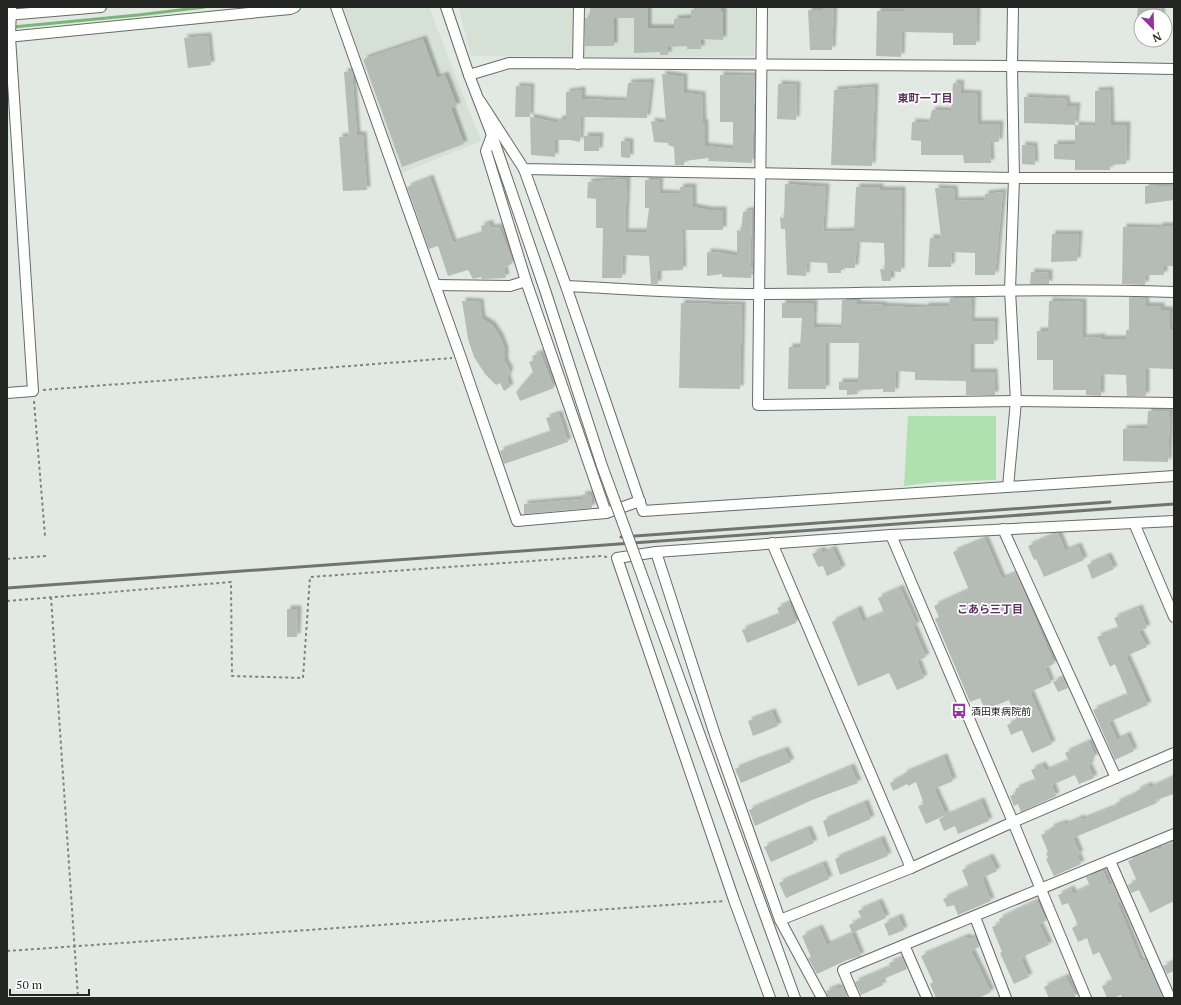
<svg xmlns="http://www.w3.org/2000/svg" width="1181" height="1005" font-family="'PT Serif','Noto Sans JP',serif">
  <style>
    .built { fill: #d4e1d4 }
    .green { fill: #afe1ae }
    .lines { fill: none; stroke-linecap: round; stroke-linejoin: round }
    .stream { stroke: #7ab67a; stroke-width: 3 }
    .building { fill: #b5bcb5; filter: url(#shadow) }
    .minor-casing { stroke: #666c66; stroke-width: 12 }
    .path { stroke: #7f837f; stroke-width: 2; stroke-dasharray: 3 3; stroke-linecap: butt }
    .minor { stroke: #fff; stroke-width: 10 }
    .rail { stroke: #707470; stroke-width: 3 }
    .minor-bridge-casing { stroke: #666c66; stroke-width: 12; stroke-linecap: butt }
    .minor-bridge { stroke: #fff; stroke-width: 10 }
    .labels { text-anchor: middle; dominant-baseline: central; stroke-width: 3.5; stroke-linejoin: round; paint-order: stroke }
    .poi-label { font-size: 10px; fill: #242624; stroke: #fff; text-anchor: start }
    .neighbourhood-label { font-size: 11px; font-weight: bold; fill: #5c2d5f; stroke: #fff }
  </style>
  <defs>
    <filter id="shadow"><feDropShadow dx="3.5" dy="-3.5" stdDeviation="1" flood-color="#0004"/></filter>
  </defs>
  <rect width="100%" height="100%" fill="#e2e9e2"/>
  <g class="built">
    <polygon points="343,7 429,7 481,141 402,173"/>
    <polygon points="459,7 755,7 754,56 650,57 471,56"/>
  </g>
  <polygon class="green" points="908,416 996,416 996,480 936,482 904,486"/>
  <g class="lines">
    <polyline class="stream" points="13,27 138,15 205,7"/>
  </g>
  <g class="building">
    <polygon points="590,7 648,7 648,28 674,28 674,19 691,18 691,10 696,9 696,7 720,7 721,11 723,11 723,40 701,39 701,49 687,49 687,46 668,47 668,55 660,55 660,52 634,53 634,18 614,18 614,46 585,46 585,18 590,18"/>
    <polygon points="823,7 834,7 832,50 810,50 808,10 823,10"/>
    <polygon points="905,7 977,7 976,45 953,45 953,33 902,32 901,57 876,56 877,11 904,11"/>
    <polygon points="1138,7 1161,7 1162,16 1137,16"/>
    <polygon points="208,36 211,65 188,68 184,38"/>
    <polygon points="423,39 437,78 445,75 457,106 451,108 464,144 402,167 364,62 364,59"/>
    <polygon points="352,71 357,135 363,135 367,190 343,191 339,137 349,136 344,72"/>
    <polygon points="662,74 684,77 684,93 702,95 703,123 705,123 705,146 733,149 733,122 720,122 720,75 755,76 752,163 708,161 709,158 684,161 684,165 675,165 674,147 668,145 668,143 654,142 651,121 666,123"/>
    <polygon points="651,82 647,118 581,117 580,142 570,140 555,140 555,157 531,155 530,117 558,123 559,119 566,119 566,92 582,90 582,99 626,101 628,83"/>
    <polygon points="953,83 961,84 960,93 978,94 978,124 1000,124 999,142 990,142 991,163 964,163 963,155 921,155 921,141 911,140 912,122 929,123 932,110 951,111"/>
    <polygon points="778,84 797,85 796,120 777,119"/>
    <polygon points="516,86 531,87 530,117 515,117"/>
    <polygon points="875,87 872,166 831,165 834,90"/>
    <polygon points="1110,90 1111,125 1127,125 1126,164 1110,165 1110,170 1075,170 1075,160 1054,159 1054,144 1075,144 1075,125 1095,126 1095,91"/>
    <polygon points="1024,97 1066,99 1067,106 1077,106 1075,125 1024,123"/>
    <polygon points="584,136 600,136 599,151 584,151"/>
    <polygon points="621,141 630,142 630,158 621,157"/>
    <polygon points="1022,145 1034,146 1035,165 1022,164"/>
    <polygon points="430,178 453,243 482,234 481,226 489,223 491,228 499,227 513,263 504,268 506,278 482,279 481,277 473,279 468,270 448,276 438,246 429,249 407,187"/>
    <polygon points="627,179 625,232 646,232 649,208 645,208 645,180 660,181 659,193 679,194 680,187 693,187 693,207 708,210 723,210 723,230 682,230 683,270 658,271 658,284 651,284 649,256 623,255 622,278 602,278 603,228 596,228 596,199 587,198 588,182"/>
    <polygon points="785,184 826,187 823,232 854,231 856,187 880,187 880,190 902,190 901,272 885,270 884,243 857,242 855,268 841,268 841,273 828,273 827,263 807,262 806,276 787,275 785,229 781,229 780,217 784,218"/>
    <polygon points="1157,185 1157,186 1174,186 1174,200 1145,204 1145,186"/>
    <polygon points="935,188 954,189 955,201 984,200 985,194 1003,192 995,275 975,275 975,253 952,252 951,267 928,267 930,238 941,238"/>
    <polygon points="752,210 750,266 753,266 751,278 722,277 722,274 707,276 707,252 721,253 737,256 737,230 741,231 743,212"/>
    <polygon points="1159,226 1174,226 1174,266 1164,266 1164,275 1146,275 1145,285 1122,284 1123,227 1159,228"/>
    <polygon points="1052,234 1079,234 1077,261 1051,262"/>
    <polygon points="880,269 891,270 891,281 882,281"/>
    <polygon points="1031,272 1049,273 1049,284 1030,284"/>
    <polygon points="1129,297 1145,298 1146,306 1161,306 1161,310 1170,310 1170,329 1174,329 1174,369 1146,368 1146,396 1127,396 1126,375 1101,374 1101,396 1086,395 1086,390 1053,390 1053,360 1037,360 1037,331 1048,331 1049,301 1083,302 1083,338 1102,337 1102,339 1126,339 1126,330 1129,330"/>
    <polygon points="950,298 972,299 971,321 995,321 994,344 971,344 971,372 994,372 995,395 966,395 966,381 915,380 915,372 896,371 895,392 883,392 883,389 857,390 858,394 847,395 847,390 839,390 839,382 858,382 859,343 826,343 826,389 788,389 789,347 800,347 802,318 782,318 782,303 814,303 813,327 841,328 842,300 857,300 857,304 883,305 883,306 925,308 925,306 949,306"/>
    <polygon points="462,301 480,302 482,319 492,325 500,337 505,350 505,362 510,371 507,378 510,387 504,391 500,383 496,385 485,374 474,357 468,339"/>
    <polygon points="681,303 742,305 740,389 679,388"/>
    <polygon points="540,353 554,388 520,401 516,392 533,372 529,362 534,360 532,356"/>
    <polygon points="1148,411 1170,412 1168,462 1123,461 1123,429 1147,428"/>
    <polygon points="559,414 568,442 504,464 500,451 551,433 546,418"/>
    <polygon points="591,494 591,497 592,498 592,508 524,514 524,504 582,499 582,495"/>
    <polygon points="1058,533 1065,551 1078,546 1084,560 1044,577 1036,559 1034,560 1028,546"/>
    <polygon points="985,539 1002,579 1016,573 1054,664 1045,668 1051,683 1030,692 1052,744 1032,753 1022,730 1011,735 1007,725 1017,721 1009,700 985,710 980,698 970,702 935,619 939,617 934,606 969,590 953,552"/>
    <polygon points="833,549 842,569 827,576 823,566 818,567 812,554 821,550 823,553"/>
    <polygon points="1108,556 1114,569 1092,579 1087,565"/>
    <polygon points="900,588 917,625 913,626 926,657 917,661 924,678 897,690 889,673 858,686 832,622 858,609 863,622 884,613 878,598"/>
    <polygon points="789,603 796,623 747,643 742,630 780,615 777,608"/>
    <polygon points="1139,608 1147,628 1139,631 1147,647 1126,656 1148,705 1109,722 1117,740 1127,735 1134,751 1115,760 1093,710 1128,695 1115,664 1110,667 1097,637 1119,629 1114,618"/>
    <polygon points="287,609 298,609 297,637 287,637"/>
    <polygon points="1063,678 1068,688 1058,692 1053,682"/>
    <polygon points="772,712 778,726 753,736 748,721"/>
    <polygon points="1089,742 1095,757 1089,760 1091,764 1088,765 1094,778 1079,784 1075,775 1052,785 1056,796 1021,812 1018,804 1014,806 1010,796 1017,793 1015,789 1036,781 1031,770 1042,765 1046,771 1069,761 1065,753"/>
    <polygon points="785,750 791,762 741,783 735,769"/>
    <polygon points="944,757 953,781 934,789 946,815 926,824 918,806 924,804 916,782 908,786 907,784 893,791 890,783 904,776 903,774"/>
    <polygon points="851,767 858,783 812,800 755,826 749,810"/>
    <polygon points="1172,778 1174,783 1174,794 1156,800 1157,803 1073,838 1080,854 1077,855 1081,864 1054,876 1046,859 1048,858 1046,853 1048,852 1041,835 1051,831 1050,828 1064,823 1065,825 1081,818 1082,820 1117,806 1116,803 1138,793 1136,791 1149,785 1150,788"/>
    <polygon points="981,801 989,821 958,834 955,826 944,831 939,819"/>
    <polygon points="865,803 871,819 828,837 823,821"/>
    <polygon points="808,829 814,843 771,862 764,847"/>
    <polygon points="881,839 888,856 840,875 835,859"/>
    <polygon points="1174,843 1174,901 1150,913 1139,890 1131,893 1128,885 1137,881 1128,861 1157,848 1158,850"/>
    <polygon points="990,857 997,871 982,878 991,901 958,915 954,905 947,907 943,899 969,887 962,870"/>
    <polygon points="823,864 829,879 786,898 779,883"/>
    <polygon points="1103,871 1109,885 1113,883 1120,901 1117,902 1141,962 1146,960 1163,998 1122,998 1121,995 1113,998 1107,998 1102,986 1113,981 1099,952 1093,955 1087,938 1078,942 1072,928 1078,925 1068,903 1062,905 1058,895 1071,889 1073,894 1090,886 1086,877"/>
    <polygon points="1037,901 1046,921 1039,924 1049,945 1026,955 1026,956 1021,959 1029,977 1014,984 1000,953 1002,952 992,927 1001,923 999,919"/>
    <polygon points="879,902 886,918 852,933 849,925 862,919 858,911"/>
    <polygon points="899,917 904,930 889,936 884,924"/>
    <polygon points="819,928 827,945 852,934 861,956 847,960 817,974 808,958 811,957 802,936"/>
    <polygon points="966,937 969,939 975,937 979,947 971,951 991,992 979,998 936,998 930,984 933,982 921,956"/>
    <polygon points="903,958 907,969 881,980 883,985 861,995 855,982 891,967 889,963"/>
    <polygon points="1174,962 1174,971 1167,974 1163,966"/>
    <polygon points="1066,977 1076,998 1049,998 1044,987"/>
    <polygon points="837,987 838,989 843,987 848,998 828,998 826,991"/>
  </g>
  <g class="lines">
    <defs>
      <g id="minor">
        <polyline points="336,7 461,358 517,521 606,513 640,501"/>
        <polyline points="446,7 469,75 492,135 545,290 602,466"/>
        <polyline points="762,7 758,405 1016,401 1174,403"/>
        <polyline points="7,15 101,7"/>
        <polyline points="7,37 290,9 295,7"/>
        <polyline points="578,64 579,7"/>
        <polyline points="469,75 509,63 1012,66 1174,69"/>
        <polyline points="480,101 524,169 1014,178 1174,178"/>
        <polyline points="492,135 486,151 526,281 606,513"/>
        <polyline points="524,169 566,286 643,511 1174,476"/>
        <polyline points="435,285 510,286 526,281"/>
        <path d="M 566,286 C 631,289 696,294 761,294 C 899,294 1036,287 1174,292"/>
        <polyline points="7,393 33,391 10,37 11,7"/>
        <polyline points="1008,487 1016,401 1010,290 1014,178 1012,66 1013,7"/>
        <polyline points="1134,523 1174,617"/>
        <polyline points="1003,529 1116,778"/>
        <polyline points="891,535 1013,822 1086,998"/>
        <polyline points="772,543 911,868"/>
        <polyline points="656,552 715,735 780,920 822,998"/>
        <polyline points="639,567 795,998"/>
        <polyline points="1110,861 1170,998"/>
        <polyline points="975,917 1006,998"/>
        <polyline points="780,920 911,868 1013,822 1174,753"/>
        <polyline points="904,945 927,998"/>
        <polyline points="770,998 734,900 617,558 656,552 891,535 1174,521"/>
        <polyline points="855,998 843,970 1174,834"/>
      </g>
    </defs>
    <use href="#minor" class="minor-casing"/>
    <g class="path">
      <polyline points="43,390 452,358"/>
      <polyline points="34,401 45,536"/>
      <polyline points="7,559 46,556"/>
      <polyline points="51,597 78,998"/>
      <polyline points="7,601 231,582 232,676 303,678 310,577 601,556 607,557"/>
      <polyline points="7,951 725,901"/>
    </g>
    <use href="#minor" class="minor"/>
    <g class="rail">
      <polyline points="621,537 1110,502"/>
      <polyline points="7,588 1174,504"/>
    </g>
    <defs>
      <polyline id="minor-bridge" points="602,466 639,567"/>
    </defs>
    <use href="#minor-bridge" class="minor-bridge-casing"/>
    <use href="#minor-bridge" class="minor-bridge"/>
  </g>
  <defs>
    <symbol id="bus-bare" viewBox="-9 -9 18 18"><path d="M-5-6H5V4H4V6H2V4H-2V6H-4V4H-5ZM-3.5-4V0h7V-4ZM-3.5 1.2v1.5H-2V1.2ZM2 1.2v1.5H3.5V1.2Z" fill="#94349d" stroke="#fff" stroke-width="2.5" paint-order="stroke"/></symbol>
  </defs>
  <g fill-rule="evenodd">
    <use href="#bus-bare" x="948" y="700" width="22" height="22"/>
  </g>
  <g class="labels">
    <g class="poi-label">
      <text x="971" y="711">酒田東病院前</text>
    </g>
    <g class="neighbourhood-label">
      <text x="925" y="98">東町一丁目</text>
      <text x="990" y="609">こあら三丁目</text>
    </g>
  </g>
  <rect width="1181" height="1005" fill="none" stroke="#242624" stroke-width="16"/>
  <g transform="translate(1153 28) rotate(157)"><circle r="19" fill="#ffffff" stroke="#a7a8a7"/>
  <path d="M0-3L7 15L0 10L-7 15Z" fill="#94349d"/>
  <text y="-6" font-size="11" font-weight="bold" text-anchor="middle" fill="#242624">N</text>
  </g>
  <path d="M10 989v6h79v-6" fill="none" stroke="#242624" stroke-width="2"/>
  <text x="16" y="989" font-size="12" fill="#242624" stroke="#ffffff" stroke-width="3" paint-order="stroke">50 m</text>
</svg>
